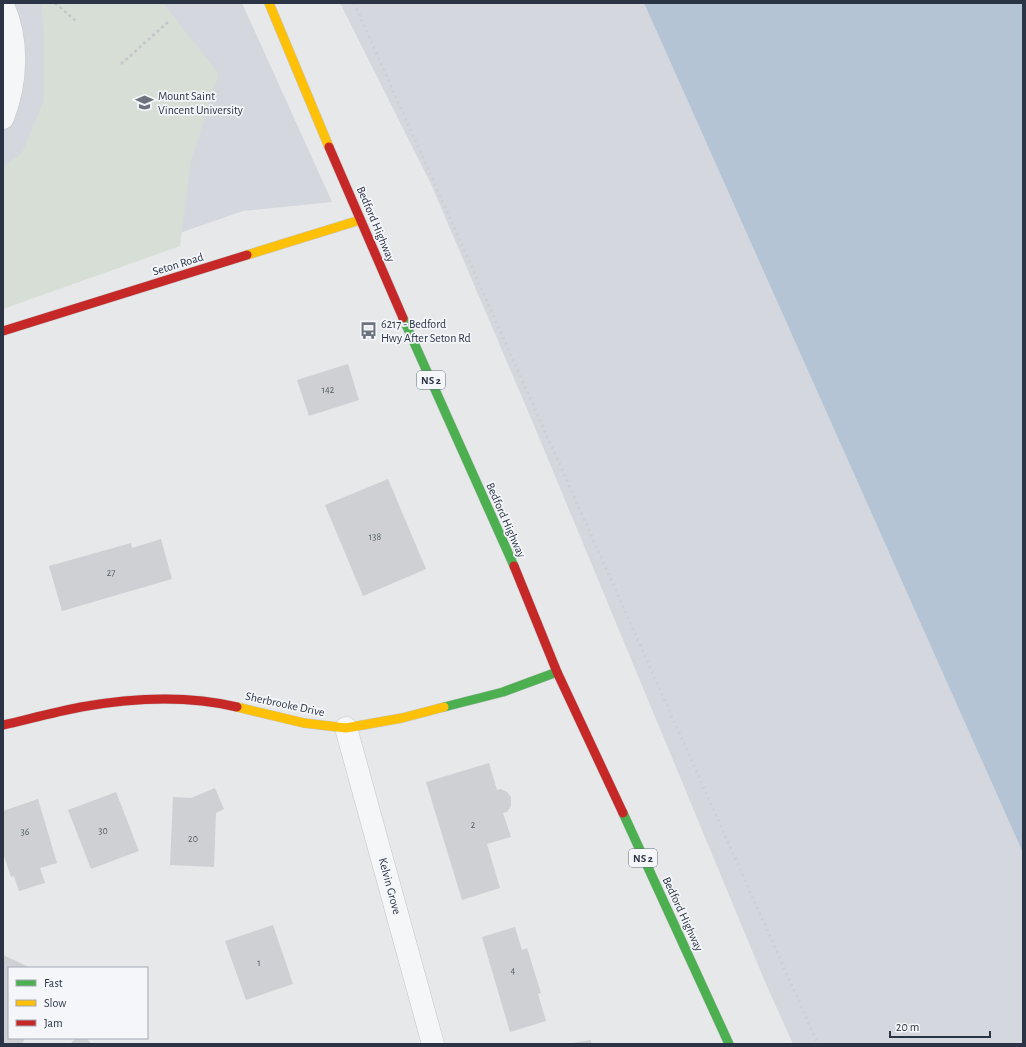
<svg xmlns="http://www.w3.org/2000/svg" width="1026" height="1047" font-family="'Alegreya Sans',sans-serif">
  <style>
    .built { fill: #d4d7dd }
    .green { fill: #d6ded6 }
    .water { fill: #b4c4d5 }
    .building { fill: #ced0d3 }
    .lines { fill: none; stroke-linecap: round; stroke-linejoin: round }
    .street-casing { stroke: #c4c6c8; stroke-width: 23 }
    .fast-casing { stroke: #c4c6c8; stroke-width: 10 }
    .slow-casing { stroke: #c4c6c8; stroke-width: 10 }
    .jam-casing { stroke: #c4c6c8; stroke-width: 10 }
    .path { stroke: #c5c6ca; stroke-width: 2.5; stroke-dasharray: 3 3; stroke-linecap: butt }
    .street { stroke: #f5f6f7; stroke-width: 22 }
    .fast { stroke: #4caf50; stroke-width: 9 }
    .slow { stroke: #ffc107; stroke-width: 9 }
    .jam { stroke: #c62828; stroke-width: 9 }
    .rail { stroke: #cecfd2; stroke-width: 3; stroke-dasharray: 2 4; stroke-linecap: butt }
    .labels { text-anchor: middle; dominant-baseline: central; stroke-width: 3.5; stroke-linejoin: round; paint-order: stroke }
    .number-label { font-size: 10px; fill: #545c69 }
    .shield { fill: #f4f6f9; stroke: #676e7b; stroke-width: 1 }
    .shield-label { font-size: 11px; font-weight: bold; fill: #2b3445 }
    .poi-label { font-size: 12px; fill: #2b3445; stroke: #f4f6f9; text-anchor: start }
    .street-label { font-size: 12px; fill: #2b3445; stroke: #f4f6f9 }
  </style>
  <rect width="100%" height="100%" fill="#e6e8ea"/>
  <g class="built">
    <polygon points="3,3 242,3 332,202 243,211 3,294"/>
    <polygon points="340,3 644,3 1023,853 1023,1044 793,1044 766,984 533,423 431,184"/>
  </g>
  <polygon class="green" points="41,3 163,3 219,74 191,161 180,246 3,309 3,167 22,153 44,100 44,37"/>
  <polygon class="water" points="644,3 1023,3 1023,853"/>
  <g class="building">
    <polygon points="348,364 359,400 309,416 297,380"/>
    <polygon points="388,479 426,569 363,596 325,505"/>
    <polygon points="161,539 172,579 62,611 49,566 131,543 132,548"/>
    <polygon points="489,763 497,790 501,789 507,792 511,797 511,806 507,812 503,813 511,837 487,844 500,888 462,900 426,782"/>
    <polygon points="215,788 224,809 216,813 214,867 170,865 173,797 191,798"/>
    <polygon points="116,792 139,851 91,869 68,810"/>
    <polygon points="38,799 57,863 40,868 45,883 19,891 14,876 11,877 3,853 3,811"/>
    <polygon points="273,925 293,984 246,1000 225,941"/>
    <polygon points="515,927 522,950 527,948 541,993 538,994 546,1021 510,1032 482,937"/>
    <polygon points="3,955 31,968 9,968 9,1038 25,1038 22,1044 3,1044"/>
    <polygon points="76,1038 86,1038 92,1044 70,1044"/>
    <polygon points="591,1040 591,1044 572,1044 572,1043"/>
  </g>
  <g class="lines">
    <defs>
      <g id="street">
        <path d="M 3,5 C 19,40 17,82 3,118"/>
        <polyline points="346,728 433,1044"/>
      </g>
      <g id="fast">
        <polyline points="403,318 514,566"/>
        <polyline points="444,707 503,692 557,672"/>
        <polyline points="623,813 729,1044"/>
      </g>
      <g id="slow">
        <polyline points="269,3 329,147"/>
        <polyline points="247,255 360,220"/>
        <polyline points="237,707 304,723 346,728 402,718 444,707"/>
      </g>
      <g id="jam">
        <polyline points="329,147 403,318"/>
        <polyline points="3,331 247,255"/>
        <polyline points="514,566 557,672 623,813"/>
        <path d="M 3,725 C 29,719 55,712 81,707 C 131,698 187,695 237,707"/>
      </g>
    </defs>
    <use href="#street" class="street-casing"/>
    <use href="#fast" class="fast-casing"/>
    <use href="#slow" class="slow-casing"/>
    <use href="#jam" class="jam-casing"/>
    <g class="path">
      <polyline points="55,3 77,22"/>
      <polyline points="121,64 168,22"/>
    </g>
    <use href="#street" class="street"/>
    <use href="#fast" class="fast"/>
    <use href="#slow" class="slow"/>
    <use href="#jam" class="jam"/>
    <polyline class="rail" points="354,3 818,1044"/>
  </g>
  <defs>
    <symbol id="university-bare" viewBox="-9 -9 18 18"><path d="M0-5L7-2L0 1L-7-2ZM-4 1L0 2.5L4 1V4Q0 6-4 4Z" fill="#6c737f" stroke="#f4f6f9" stroke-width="2.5" paint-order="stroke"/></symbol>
    <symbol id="bus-bare" viewBox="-9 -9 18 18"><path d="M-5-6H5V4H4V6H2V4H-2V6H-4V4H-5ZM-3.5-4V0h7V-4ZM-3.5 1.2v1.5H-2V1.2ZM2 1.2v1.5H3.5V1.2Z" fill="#6c737f" stroke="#f4f6f9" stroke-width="2.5" paint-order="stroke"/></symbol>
  </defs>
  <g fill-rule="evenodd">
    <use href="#university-bare" x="132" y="90" width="25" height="25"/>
    <use href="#bus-bare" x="356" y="318" width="25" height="25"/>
  </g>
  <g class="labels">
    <g class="number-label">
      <text x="328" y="390">142</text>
      <text x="375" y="537">138</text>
      <text x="111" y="573">27</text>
      <text x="473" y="825">2</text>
      <text x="103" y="831">30</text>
      <text x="25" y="832">36</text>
      <text x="193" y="839">20</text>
      <text x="259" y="963">1</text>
      <text x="513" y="971">4</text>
    </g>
    <g class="shield">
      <rect x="417" y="371" width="28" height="18" rx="3"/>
      <rect x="629" y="849" width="28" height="18" rx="3"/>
    </g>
    <g class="shield-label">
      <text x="431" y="380">NS 2</text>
      <text x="643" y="858">NS 2</text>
    </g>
    <g class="poi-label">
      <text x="158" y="96">Mount Saint<tspan x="158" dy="14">Vincent University</tspan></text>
      <text x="381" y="324">6217 - Bedford<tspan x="381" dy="14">Hwy After Seton Rd</tspan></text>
    </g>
    <g class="street-label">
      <text transform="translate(376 224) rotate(67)">Bedford Highway</text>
      <text transform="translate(178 264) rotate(-17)">Seton Road</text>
      <text transform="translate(506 520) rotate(66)">Bedford Highway</text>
      <text transform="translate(285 704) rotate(12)">Sherbrooke Drive</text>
      <text transform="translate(390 886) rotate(75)">Kelvin Grove</text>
      <text transform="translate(683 914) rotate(65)">Bedford Highway</text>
    </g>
  </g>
  <rect width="1026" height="1047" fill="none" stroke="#2b3445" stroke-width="8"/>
  <rect x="8" y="967" width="140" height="72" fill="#f4f6f9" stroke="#a4a8b1"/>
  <rect x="16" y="980" width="20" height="6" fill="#4caf50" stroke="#a4a8b1"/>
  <text x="44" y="987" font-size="12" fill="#2b3445">Fast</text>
  <rect x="16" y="1000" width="20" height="6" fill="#ffc107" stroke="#a4a8b1"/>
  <text x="44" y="1007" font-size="12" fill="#2b3445">Slow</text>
  <rect x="16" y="1020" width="20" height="6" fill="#c62828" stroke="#a4a8b1"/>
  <text x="44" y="1027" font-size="12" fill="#2b3445">Jam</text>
  <path d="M890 1031v6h100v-6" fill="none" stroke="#2b3445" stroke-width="2"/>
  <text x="896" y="1031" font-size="12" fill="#2b3445" stroke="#f4f6f9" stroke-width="3" paint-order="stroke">20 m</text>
</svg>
